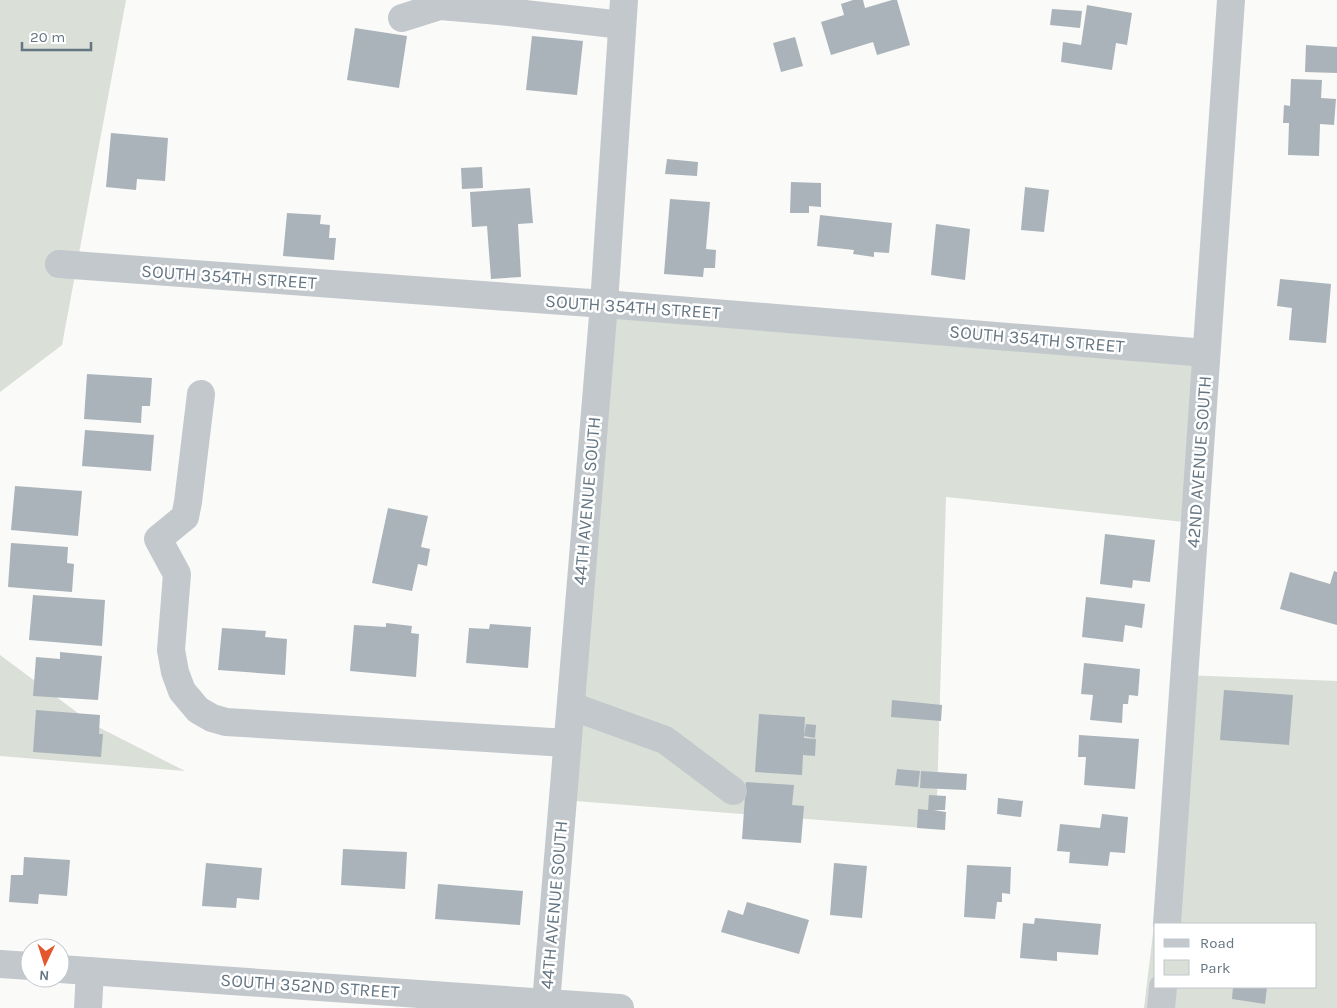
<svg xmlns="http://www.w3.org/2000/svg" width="1337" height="1008" font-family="Karla,sans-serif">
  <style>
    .green { fill: #dadfd7; fill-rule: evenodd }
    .building { fill: #aab3b9 }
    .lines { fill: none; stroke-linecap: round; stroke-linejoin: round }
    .minor { stroke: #c3c8cc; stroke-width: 28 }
    .labels { text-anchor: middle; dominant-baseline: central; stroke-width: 5; stroke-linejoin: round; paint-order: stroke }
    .street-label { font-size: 18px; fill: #657683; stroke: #fff }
  </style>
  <rect width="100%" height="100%" fill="#fafaf8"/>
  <g class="green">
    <polygon points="0,0 126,0 62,345 0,392"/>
    <polygon points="604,304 1206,353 1194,523 946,497 936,829 563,800"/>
    <polygon points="0,655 94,725 185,771 0,756"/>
    <path d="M 1184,675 L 1337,681 L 1337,1008 L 1144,1008 ZM 1156,924 L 1316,924 L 1316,987 L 1156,987 Z"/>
  </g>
  <g class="building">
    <polygon points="853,0 863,0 865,8 892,0 897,0 910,45 877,55 873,42 831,55 821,22 844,15 841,4"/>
    <polygon points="1087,5 1132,13 1127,45 1116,43 1112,70 1061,62 1063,42 1081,45"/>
    <polygon points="1052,9 1082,11 1080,28 1050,25"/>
    <polygon points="355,28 407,36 399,88 347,80"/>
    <polygon points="532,36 583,41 577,95 526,90"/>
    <polygon points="795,37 803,66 781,72 773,43"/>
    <polygon points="1306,45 1337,47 1337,73 1305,72"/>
    <polygon points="1291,79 1322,80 1321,98 1336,99 1334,125 1320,124 1319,156 1288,155 1289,123 1283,123 1284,105 1290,106"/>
    <polygon points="111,133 168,138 165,181 137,179 136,190 106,187"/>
    <polygon points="667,159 698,162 697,176 665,174"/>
    <polygon points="482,167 483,188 462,189 461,168"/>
    <polygon points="791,182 821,183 821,207 809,206 809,213 790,213"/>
    <polygon points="1025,187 1049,190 1044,232 1021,230"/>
    <polygon points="530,188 533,223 518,224 521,277 491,279 487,226 472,227 470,192"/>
    <polygon points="670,199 710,202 706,249 716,250 715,268 704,268 703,277 664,274"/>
    <polygon points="287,213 321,215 320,224 330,225 329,238 336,238 334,260 283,256"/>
    <polygon points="820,215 892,223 889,253 874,252 874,257 853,254 854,250 817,246"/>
    <polygon points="936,224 970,229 965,280 931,275"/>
    <polygon points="1280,279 1331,284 1326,343 1289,340 1292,308 1277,306"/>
    <polygon points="87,374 152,378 150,406 142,406 141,423 84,419"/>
    <polygon points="85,430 154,435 151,471 82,466"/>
    <polygon points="15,486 82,491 78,536 11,530"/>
    <polygon points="388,508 428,516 421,547 430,549 427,566 418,564 412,591 372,583"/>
    <polygon points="1105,534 1155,540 1150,582 1133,580 1132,588 1100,584"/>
    <polygon points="11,543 68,547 67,563 74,564 72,592 8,587"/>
    <polygon points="1334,571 1337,572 1337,625 1280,609 1290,572 1330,584"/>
    <polygon points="33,595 105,600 102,646 29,640"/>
    <polygon points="1086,597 1145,604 1142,628 1125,625 1123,642 1082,637"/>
    <polygon points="386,623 412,626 411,633 419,634 416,677 350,671 354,625 386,627"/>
    <polygon points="490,624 531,627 528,668 466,663 469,628 489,629"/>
    <polygon points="222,628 266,631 265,637 287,639 285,675 218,670"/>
    <polygon points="60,652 102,656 98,700 33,696 36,657 60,659"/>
    <polygon points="1084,663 1140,669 1138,696 1129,695 1128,704 1123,704 1122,723 1090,720 1093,695 1081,694"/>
    <polygon points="1224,690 1293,695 1289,745 1220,740"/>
    <polygon points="892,700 942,705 941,721 891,717"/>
    <polygon points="36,710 100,715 99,734 103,734 101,757 33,752"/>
    <polygon points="759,714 805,717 804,738 816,739 815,756 803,755 802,775 755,772"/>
    <polygon points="806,724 816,725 815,738 804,736"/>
    <polygon points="1079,735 1139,739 1135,789 1084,785 1086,757 1078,757"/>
    <polygon points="897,769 920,771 918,787 895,785"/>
    <polygon points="921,771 967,774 966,790 920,788"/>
    <polygon points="746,782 794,785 792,805 804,806 801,843 742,839"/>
    <polygon points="929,795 946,796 945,810 933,810 946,812 945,830 917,828 918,809 928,810"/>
    <polygon points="998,798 1023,801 1021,817 997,814"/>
    <polygon points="1102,814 1128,817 1125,853 1110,852 1108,866 1069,863 1070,852 1057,851 1060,824 1100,828"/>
    <polygon points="343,849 407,852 405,889 341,885"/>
    <polygon points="24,857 70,860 67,896 39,894 38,904 9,902 11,875 23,875"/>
    <polygon points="206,863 262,868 259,900 237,898 236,908 202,906"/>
    <polygon points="834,863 867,866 862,918 830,915"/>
    <polygon points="967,865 1011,867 1010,894 1002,893 1002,902 997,902 995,919 964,917"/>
    <polygon points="438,884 523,891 520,925 435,919"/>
    <polygon points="747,902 809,920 799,954 721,932 728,910 743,915"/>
    <polygon points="1035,918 1101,924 1098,955 1057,952 1057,961 1020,958 1023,923 1034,924"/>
    <polygon points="1233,987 1267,987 1265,1004 1232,999"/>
  </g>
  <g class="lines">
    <g class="minor">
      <polyline points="402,18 440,6 499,11 622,25"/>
      <polyline points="59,264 604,304 1206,353"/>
      <polyline points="201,394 188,502 185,517 158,539 177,574 171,650 175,672 182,691 198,710 212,718 226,722 567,743"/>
      <polyline points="571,706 665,740 733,791"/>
      <polyline points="1167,924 1231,0"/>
      <polyline points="0,964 30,966"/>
      <polyline points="60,969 620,1008"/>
      <polyline points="546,1003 604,304 624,0"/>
      <polyline points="88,1008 90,971"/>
      <polyline points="1161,1008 1163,987"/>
    </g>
  </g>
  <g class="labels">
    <g class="street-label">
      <text transform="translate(229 277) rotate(4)">SOUTH 354TH STREET</text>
      <text transform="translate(633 307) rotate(4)">SOUTH 354TH STREET</text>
      <text transform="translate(1037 339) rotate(5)">SOUTH 354TH STREET</text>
      <text transform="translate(1199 462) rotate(-86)">42ND AVENUE SOUTH</text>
      <text transform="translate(587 501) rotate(-85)">44TH AVENUE SOUTH</text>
      <text transform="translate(554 905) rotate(-85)">44TH AVENUE SOUTH</text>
      <text transform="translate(310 986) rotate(4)">SOUTH 352ND STREET</text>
    </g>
  </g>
  <rect x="1154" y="923" width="162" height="65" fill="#ffffff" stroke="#c1c8cd"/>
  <rect x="1164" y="939" width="25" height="8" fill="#c3c8cc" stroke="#c1c8cd"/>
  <text x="1200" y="948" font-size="15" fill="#657683">Road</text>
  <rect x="1164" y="960" width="25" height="15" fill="#dadfd7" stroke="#c1c8cd"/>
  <text x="1200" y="973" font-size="15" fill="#657683">Park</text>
  <g transform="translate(45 963) rotate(184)"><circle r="24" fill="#ffffff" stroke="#c1c8cd"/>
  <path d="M0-4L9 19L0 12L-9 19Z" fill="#e4572e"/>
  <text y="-8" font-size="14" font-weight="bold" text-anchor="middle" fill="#657683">N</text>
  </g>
  <path d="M22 42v8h69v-8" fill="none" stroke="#657683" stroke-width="2.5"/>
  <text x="30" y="42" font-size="15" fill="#657683" stroke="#ffffff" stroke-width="4" paint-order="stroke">20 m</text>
</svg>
